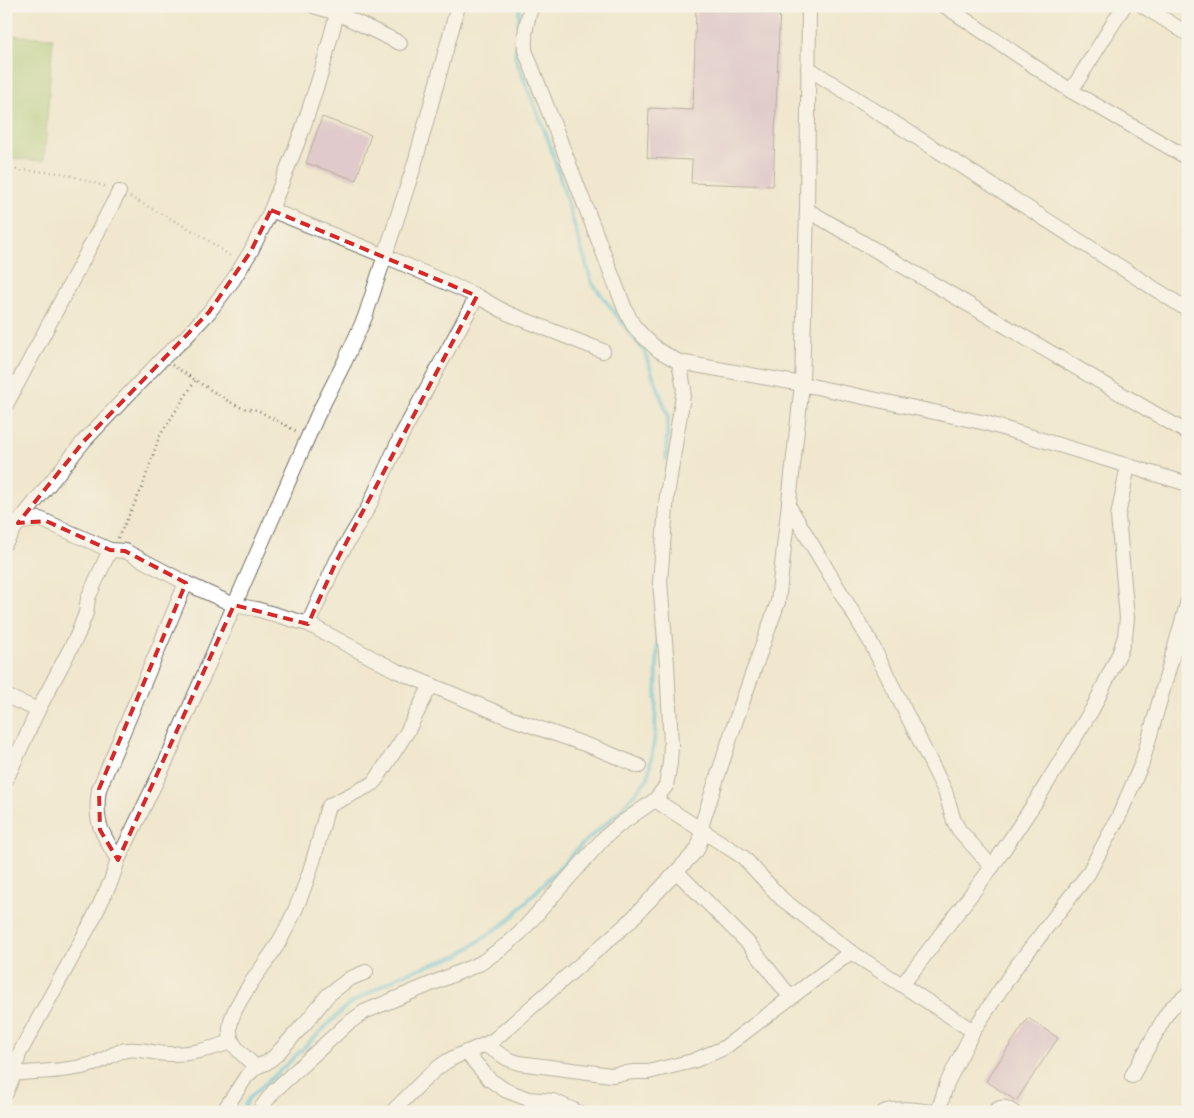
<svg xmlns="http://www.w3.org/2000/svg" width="1194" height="1118" font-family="'Architects Daughter',sans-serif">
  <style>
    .green { fill: #a1c670; stroke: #66784e }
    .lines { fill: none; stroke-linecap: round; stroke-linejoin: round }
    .stream { stroke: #5abed8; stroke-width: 4 }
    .building { fill: #cca7c7 }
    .minor-casing { stroke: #706d64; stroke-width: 16 }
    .path { stroke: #706d64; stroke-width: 2.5; stroke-dasharray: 1 4; stroke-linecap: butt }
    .minor { stroke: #fff; stroke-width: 14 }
    .marked { fill: none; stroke: #d62828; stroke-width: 4; stroke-dasharray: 10 6; stroke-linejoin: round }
  </style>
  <rect width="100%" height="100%" fill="#f7f3e8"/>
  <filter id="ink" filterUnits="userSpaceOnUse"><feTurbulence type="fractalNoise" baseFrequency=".02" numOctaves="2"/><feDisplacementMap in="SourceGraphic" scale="10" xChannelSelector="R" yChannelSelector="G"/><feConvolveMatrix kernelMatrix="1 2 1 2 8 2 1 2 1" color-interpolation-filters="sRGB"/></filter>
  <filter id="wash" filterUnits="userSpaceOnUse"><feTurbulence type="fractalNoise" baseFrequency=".0096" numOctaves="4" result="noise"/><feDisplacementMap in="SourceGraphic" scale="20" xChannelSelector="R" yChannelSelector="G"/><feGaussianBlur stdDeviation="1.12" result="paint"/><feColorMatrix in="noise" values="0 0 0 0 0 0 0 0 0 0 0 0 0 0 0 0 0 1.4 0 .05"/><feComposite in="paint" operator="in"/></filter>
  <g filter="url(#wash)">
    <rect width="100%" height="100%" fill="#f0e7ce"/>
    <polygon class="green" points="6,35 53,38 44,161 6,158"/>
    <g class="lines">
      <g class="stream">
        <polyline points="520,6 515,57 549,142 592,283 644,351 668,416 666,459"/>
        <polyline points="240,1112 250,1097 283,1068 348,1005 401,975 459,955 509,920 580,846 617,814 648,778 655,735 658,631"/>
      </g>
    </g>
    <g id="blocks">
      <g class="building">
        <polygon points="696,6 780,6 773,186 691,183 692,160 647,158 649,108 693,110"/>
        <polygon points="322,117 371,135 356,180 306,163"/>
        <polygon points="1028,1018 1058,1038 1016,1101 986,1081"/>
      </g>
    </g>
  </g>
  <g filter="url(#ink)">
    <use href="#blocks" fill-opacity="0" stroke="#706d64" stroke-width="1"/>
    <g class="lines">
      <defs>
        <g id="minor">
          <polyline points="314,6 337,13 400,43"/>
          <path d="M 532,6 C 526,21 524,34 525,50 L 625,309 L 633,325 L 643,336 L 658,350 L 679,362 L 802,384 L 986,423 L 1188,484"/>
          <polyline points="945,6 1071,91 1188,158"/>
          <polyline points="1143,6 1188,34"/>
          <polyline points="808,68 1188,310"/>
          <polyline points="1071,91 1124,6"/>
          <polyline points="271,210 385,256 477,296 507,313 603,351"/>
          <polyline points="807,210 1188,433"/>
          <polyline points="6,405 119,192"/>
          <polyline points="790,508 871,643 945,791 954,821 959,830 992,867"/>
          <polyline points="6,519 18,523 40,519 110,550 125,551 186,583 234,605 256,609 308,624 395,670 510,718 598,749 639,766"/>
          <polyline points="6,542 18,523 84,441 162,359 185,338 209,312 233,280 251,251 271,210 302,131 321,73 339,6"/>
          <polyline points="308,624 337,560 369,506 400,438 477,296"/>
          <polyline points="6,696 38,710"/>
          <polyline points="6,780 38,710 77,636 86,613 88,598 110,550"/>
          <polyline points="655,800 743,857 782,899 851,952 973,1031"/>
          <path d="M 118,860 C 101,832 94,822 99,789 L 186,583"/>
          <polyline points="677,872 749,944 791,998"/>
          <polyline points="903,984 992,867 1036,801 1093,708 1120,652 1125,636 1127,618 1118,516 1128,465"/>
          <polyline points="485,1045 508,1059 519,1063 611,1075 634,1072 648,1072 693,1061 724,1048 851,952"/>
          <polyline points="466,1052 489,1079 505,1090 528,1099 553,1101 578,1112"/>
          <path d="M 256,1067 C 246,1057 230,1047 230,1031 C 229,1015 243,996 251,983 C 260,969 271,956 279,942 C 303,901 316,854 327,809 L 330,805 L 374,783 L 407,732 L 431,685"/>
          <path d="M 7,1076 L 14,1074 C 39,1071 66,1072 90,1065 C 103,1062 113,1052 126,1050 C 140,1048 153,1053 167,1054 C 190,1055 210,1049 231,1042"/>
          <polyline points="1132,1076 1166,1015 1171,1008 1188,994"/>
          <polyline points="6,1093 14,1074 19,1054 92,921 111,881 118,860 167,759 318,414 345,361 365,317 414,166 458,6"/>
          <polyline points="223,1112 246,1077 256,1067 266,1063 275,1056 307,1021 328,995 349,979 366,972"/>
          <polyline points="258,1112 274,1091 347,1024 364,1012 481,963 506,945 520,933 604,838 619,825 655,800 666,786 670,763 671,745 667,664 660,582 667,495 684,389 679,362"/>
          <path d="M 392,1112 C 408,1097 428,1073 446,1062 C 461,1052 480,1049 495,1039 L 628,923 L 697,850 L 701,839 L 700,830 L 737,717 L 778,602 L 802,384 L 807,210 L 809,6"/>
          <path d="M 884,1112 C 900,1107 916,1110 932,1112"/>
          <polyline points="938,1112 947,1083 973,1031 1015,968 1088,874 1119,816 1142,763 1188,601"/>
          <path d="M 994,1112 C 1001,1105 1006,1107 1013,1112"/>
        </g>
      </defs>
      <use href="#minor" class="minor-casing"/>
      <g class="path">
        <polyline points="6,169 62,173 107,187"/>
        <polyline points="130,197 199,234 233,258"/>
        <polyline points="172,365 228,401 242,408 257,410 296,431"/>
        <polyline points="118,538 142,488 159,437 195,381"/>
      </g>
      <use href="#minor" class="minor"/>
    </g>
  </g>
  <path d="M0 0H1194V1118H0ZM 271,210 L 477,296 L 337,560 L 308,624 L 234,605 L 118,860 L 100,830 L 99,789 L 186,583 L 125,551 L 110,550 L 46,521 L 18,523 L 84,441 L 209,312 L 251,251 Z" fill="#f0e7ce" fill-opacity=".55" fill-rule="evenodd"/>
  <path class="marked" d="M 271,210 L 477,296 L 337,560 L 308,624 L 234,605 L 118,860 L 100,830 L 99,789 L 186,583 L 125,551 L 110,550 L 46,521 L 18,523 L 84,441 L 209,312 L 251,251 Z"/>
  <rect width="1194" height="1118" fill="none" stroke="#f7f3e8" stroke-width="25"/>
</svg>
